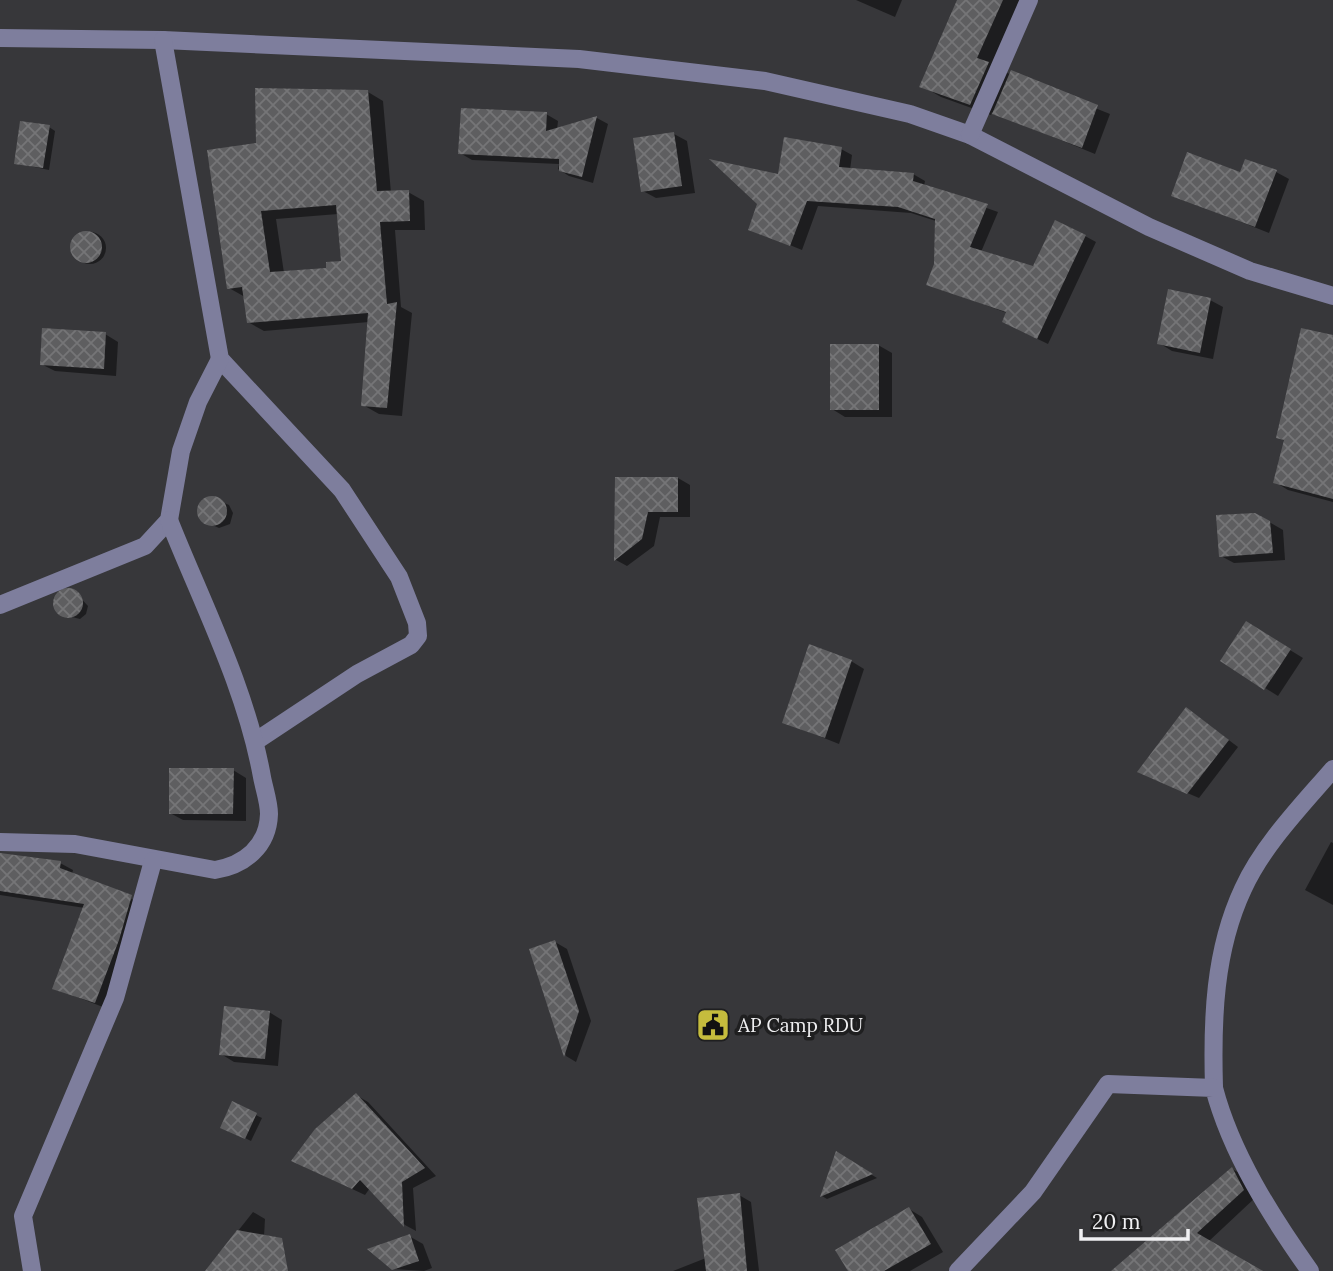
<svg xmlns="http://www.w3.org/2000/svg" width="1333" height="1271" font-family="Lora,serif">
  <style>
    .shadow { fill: #0007; fill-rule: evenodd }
    .building { fill: url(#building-cross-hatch); fill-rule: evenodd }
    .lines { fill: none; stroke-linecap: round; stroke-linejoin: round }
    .minor { stroke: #7e7e9d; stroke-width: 18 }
    .labels { text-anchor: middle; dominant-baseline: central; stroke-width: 7; stroke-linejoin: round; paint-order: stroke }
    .poi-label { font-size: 19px; fill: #f0f0f2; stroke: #1f1f20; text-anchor: start }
  </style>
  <defs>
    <pattern id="building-cross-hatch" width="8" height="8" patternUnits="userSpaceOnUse" patternTransform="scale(1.75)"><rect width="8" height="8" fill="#5e5e60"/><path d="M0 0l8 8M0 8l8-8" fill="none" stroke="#757577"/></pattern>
  </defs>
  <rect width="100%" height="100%" fill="#37373a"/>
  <g class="shadow">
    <polygon points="856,0 902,0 895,17"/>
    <polygon points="959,0 1027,0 997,69 1110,114 1095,154 992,112 991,115 941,97 922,86"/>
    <path d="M 368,92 L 383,101 L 391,193 L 408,192 L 424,201 L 425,230 L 395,230 L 401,307 L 412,313 L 402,416 L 379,414 L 363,405 L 369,322 L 264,331 L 248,322 L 245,297 L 229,288 L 258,144 ZM 338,214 L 343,263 L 328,270 L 284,273 L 276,219 Z"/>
    <polygon points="546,114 558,121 557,130 597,118 608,124 593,183 569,176 558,169 559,164 472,160 460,153"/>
    <polygon points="49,127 55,131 49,170 15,163"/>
    <polygon points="674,134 687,141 695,193 656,198 643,191"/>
    <polygon points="841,149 852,155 850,170 913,174 925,181 924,186 998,212 981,252 1034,268 1085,236 1096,242 1048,344 1015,328 1007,313 928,284 936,264 936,221 911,213 818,206 802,250 750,229 779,176"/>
    <polygon points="1276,172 1289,179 1269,233 1173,195 1241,174"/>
    <circle cx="90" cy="248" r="16"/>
    <polygon points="1210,300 1223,307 1213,359 1172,351 1159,343"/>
    <polygon points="105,334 118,342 116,376 55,371 41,364"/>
    <polygon points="1333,337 1333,502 1288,490 1275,482 1285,441 1278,437"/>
    <polygon points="878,345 892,353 892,417 845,417 832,409"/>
    <polygon points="616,478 678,478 690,485 690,517 660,517 654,546 627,566 616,560"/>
    <polygon points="210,497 229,505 233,513 230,524 219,528 199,519 200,506"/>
    <polygon points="1255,514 1283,530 1285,560 1234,563 1221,556"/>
    <polygon points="73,590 88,606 86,614 80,619 60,614 53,602 54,597"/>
    <polygon points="1246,623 1303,658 1278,696 1222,661"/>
    <polygon points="851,661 864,669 839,744 784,722"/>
    <polygon points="1197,716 1238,747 1199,798 1150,777"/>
    <polygon points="233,770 246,778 246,821 183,820 170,813"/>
    <polygon points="1331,842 1333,843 1333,905 1305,890"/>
    <polygon points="60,863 73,870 72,874 143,904 108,1009 54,988 85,908 0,895 0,864"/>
    <polygon points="555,942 567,949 591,1021 576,1062 566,1056 531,950"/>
    <polygon points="269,1012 282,1020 278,1066 234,1062 221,1054"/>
    <polygon points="356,1095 368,1102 436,1176 413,1188 416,1231 405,1225 370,1188 365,1195 305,1167"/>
    <polygon points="233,1104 262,1118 251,1141 229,1130"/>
    <polygon points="837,1154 877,1178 827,1199 822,1196"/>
    <polygon points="1232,1169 1245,1176 1256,1197 1208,1242 1198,1271 1140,1271"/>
    <polygon points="739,1195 751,1202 759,1271 673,1271 706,1258"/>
    <polygon points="909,1209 922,1217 943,1252 910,1271 850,1271"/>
    <polygon points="253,1212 265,1219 262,1271 221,1271 211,1265"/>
    <polygon points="409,1236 423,1244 432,1268 424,1271 393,1269"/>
  </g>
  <g class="building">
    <polygon points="957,0 1003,0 977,58 989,62 970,105 919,87"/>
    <polygon points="1011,70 1098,105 1082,148 992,114"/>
    <path d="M 255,88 L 368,90 L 377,191 L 409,190 L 410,221 L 380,222 L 387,304 L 397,302 L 387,408 L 361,406 L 368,313 L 247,323 L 242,287 L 227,289 L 207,150 L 256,143 ZM 336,205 L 341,261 L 326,262 L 326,268 L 270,272 L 261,211 Z"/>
    <polygon points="461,108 547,112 546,131 597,116 582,177 559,171 559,159 458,154"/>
    <polygon points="20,121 50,125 43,168 14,164"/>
    <polygon points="674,132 682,186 641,192 633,138"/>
    <polygon points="784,137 842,147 839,167 914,173 913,181 988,204 970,247 1033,266 1055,220 1086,235 1037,339 1002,322 1006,312 926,285 934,264 935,219 898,207 807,201 790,246 748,230 757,204 709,159 778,174"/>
    <polygon points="1187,152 1240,172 1245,159 1277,170 1255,227 1171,196"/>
    <circle cx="86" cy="247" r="16"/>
    <polygon points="1168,289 1211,298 1200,353 1157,344"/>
    <polygon points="42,328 106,332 104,369 40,365"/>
    <polygon points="1301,328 1333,335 1333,499 1273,483 1284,440 1276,438"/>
    <rect x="830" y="344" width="49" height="66"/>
    <polygon points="615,477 678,477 678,512 648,512 642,539 614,561"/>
    <circle cx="212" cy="511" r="15"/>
    <polygon points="1255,513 1270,521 1273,553 1219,557 1216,515"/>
    <circle cx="68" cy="603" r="15"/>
    <polygon points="1246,621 1291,649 1264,690 1220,661"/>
    <polygon points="809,644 852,660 825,738 782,723"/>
    <polygon points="1186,707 1229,740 1187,794 1137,772"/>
    <polygon points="169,768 234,768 233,814 169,814"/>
    <polygon points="0,853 61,861 60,868 132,895 119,940 95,1003 52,989 84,904 0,891"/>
    <polygon points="555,940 579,1011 564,1057 529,949"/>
    <polygon points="224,1006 270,1011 265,1059 219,1055"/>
    <polygon points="356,1093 425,1168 402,1182 404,1227 360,1180 352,1189 291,1161 315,1129"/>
    <polygon points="232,1101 257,1113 245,1139 220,1128"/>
    <polygon points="836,1151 873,1174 820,1197"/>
    <polygon points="1232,1167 1244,1190 1197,1233 1263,1271 1111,1271"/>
    <polygon points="740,1193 747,1271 706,1271 697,1198"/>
    <polygon points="909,1207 931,1244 884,1271 848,1271 835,1250"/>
    <polygon points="237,1230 282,1238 288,1271 205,1271"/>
    <polygon points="410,1234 419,1261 392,1270 367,1249"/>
  </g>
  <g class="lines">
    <g class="minor">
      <polyline points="0,38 163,40 579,59 765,81 910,114 970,135 1149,227 1250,271 1333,296"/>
      <polyline points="163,40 220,359 342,490 399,577 417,623 418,636 411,645 357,674 256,741"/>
      <polyline points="970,135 1029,0"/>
      <polyline points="0,605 145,546 169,520 181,451 198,402 220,359"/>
      <path d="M 0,842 L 75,844 L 215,870 C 244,865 268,847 269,814 C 269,802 264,788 262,777 C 246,688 202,603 169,520"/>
      <path d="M 1214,1088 C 1212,1020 1214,951 1243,889 C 1263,845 1302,805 1333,769"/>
      <polyline points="32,1271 23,1216 115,998 153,861"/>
      <path d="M 958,1271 L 1033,1192 L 1108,1084 L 1214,1088 C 1231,1153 1271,1216 1310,1271"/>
    </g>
  </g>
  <defs>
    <symbol id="civic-square" viewBox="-11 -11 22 22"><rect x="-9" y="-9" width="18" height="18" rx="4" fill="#c5bc3d" stroke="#1f1f20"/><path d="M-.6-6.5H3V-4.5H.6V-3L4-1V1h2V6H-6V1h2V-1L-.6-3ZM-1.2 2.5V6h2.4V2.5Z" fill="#111"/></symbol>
  </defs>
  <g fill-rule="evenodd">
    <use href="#civic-square" x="694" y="1006" width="38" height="38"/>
  </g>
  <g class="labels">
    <g class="poi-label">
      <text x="738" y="1025">AP Camp RDU</text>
    </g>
  </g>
  <path d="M1081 1229v10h107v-10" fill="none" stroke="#f0f0f2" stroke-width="3.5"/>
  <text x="1092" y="1229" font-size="21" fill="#f0f0f2" stroke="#1f1f20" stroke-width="5" paint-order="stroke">20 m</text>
</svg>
